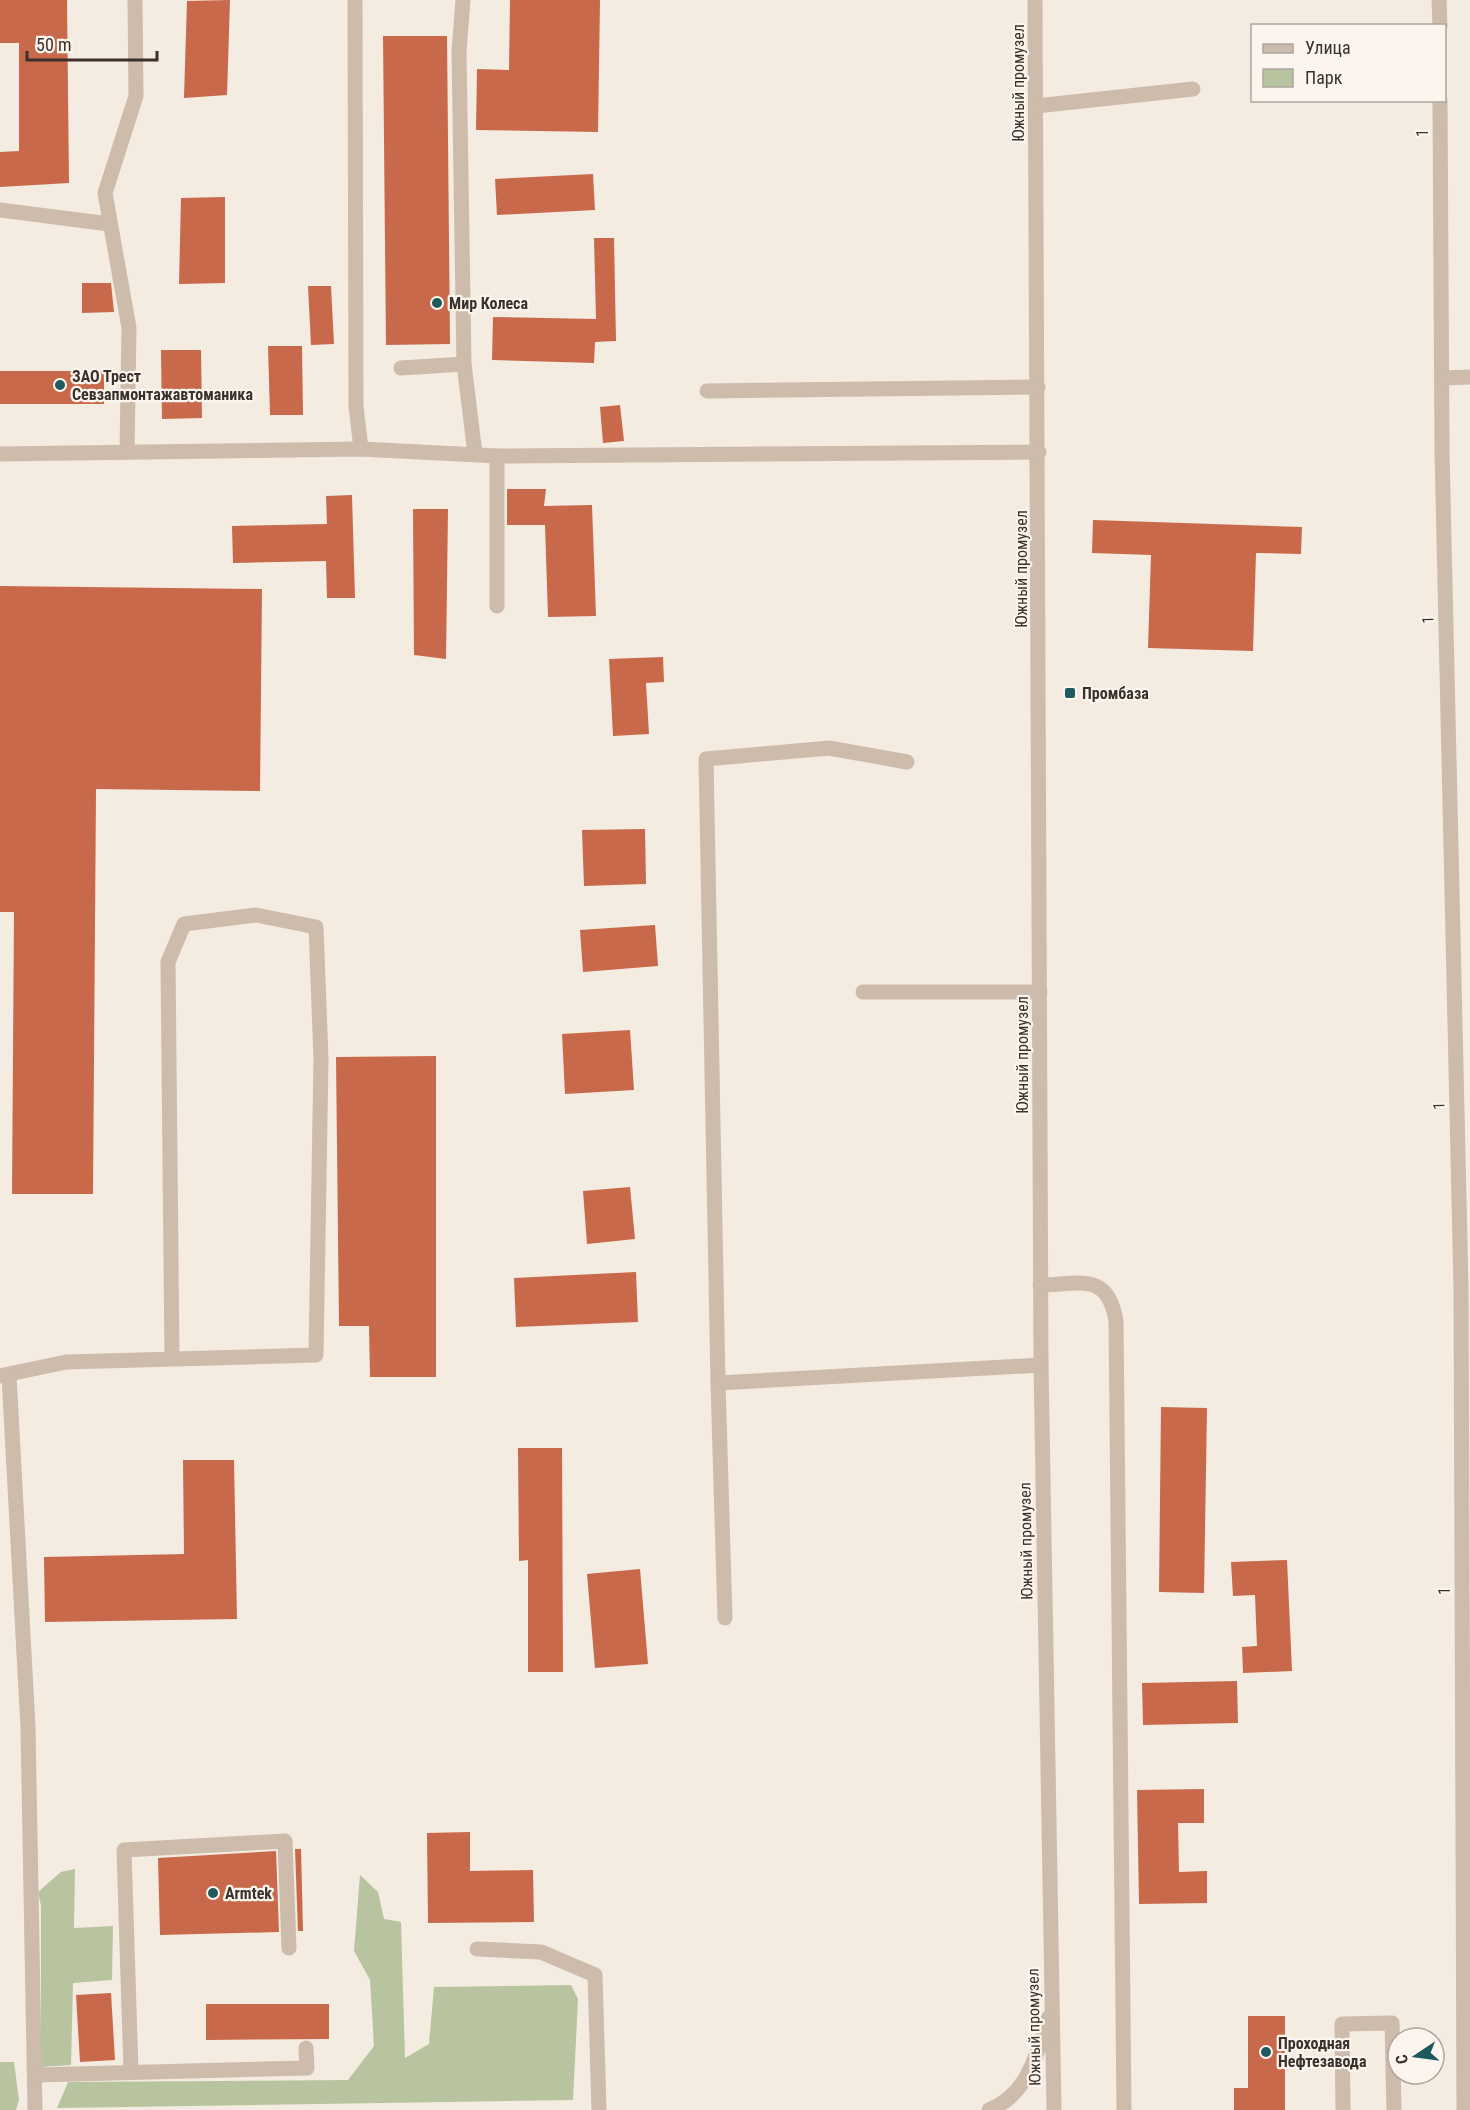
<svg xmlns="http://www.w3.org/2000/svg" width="1470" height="2110" font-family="'Roboto Condensed',sans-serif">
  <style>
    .green { fill: #b8c4a0 }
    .building { fill: #c8694b }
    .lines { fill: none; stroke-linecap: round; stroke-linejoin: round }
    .minor { stroke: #cdbbac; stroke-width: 15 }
    .poi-dot { fill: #1f5a5e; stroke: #fbf5ee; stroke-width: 2 }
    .labels { text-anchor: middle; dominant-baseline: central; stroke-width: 4.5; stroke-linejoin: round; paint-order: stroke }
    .street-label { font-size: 16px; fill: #3b302b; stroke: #fbf5ee }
    .poi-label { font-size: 16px; font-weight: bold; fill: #3b302b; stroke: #fbf5ee; text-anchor: start }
  </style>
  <rect width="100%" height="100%" fill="#f4ebe1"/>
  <g class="green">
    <polygon points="75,1869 74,1928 113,1926 112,1980 73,1983 71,2065 41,2067 41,1906 38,1892 61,1872"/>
    <polygon points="360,1875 378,1892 384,1919 401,1922 405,2058 429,2044 434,1987 571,1985 578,1999 573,2100 57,2108 68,2082 348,2080 374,2046 370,1980 354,1951"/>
    <polygon points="0,2062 14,2062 19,2100 16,2110 0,2110"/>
  </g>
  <g class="building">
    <polygon points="0,0 67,0 69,183 0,187 0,152 19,151 19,43 0,43"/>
    <polygon points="230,0 227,95 184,98 187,1"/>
    <polygon points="510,0 600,0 598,132 476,130 477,69 509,70"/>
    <polygon points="383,36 447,36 450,344 386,345"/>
    <polygon points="593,174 595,210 497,215 495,179"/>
    <polygon points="225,197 225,283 179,284 181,198"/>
    <polygon points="594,238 614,238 616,341 595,342 594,363 492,360 493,317 596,319"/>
    <polygon points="82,283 111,283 114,312 82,313"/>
    <polygon points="308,286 331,286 334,344 311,345"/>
    <polygon points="268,346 302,346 303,415 270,415"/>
    <polygon points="161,350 201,350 202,418 162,419"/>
    <rect x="0" y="371" width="104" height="33"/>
    <polygon points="620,405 624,441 603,443 600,407"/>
    <polygon points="507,489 546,489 544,506 592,505 596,616 548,617 545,525 507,525"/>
    <polygon points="352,495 355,598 327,598 326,561 233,563 232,526 327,524 326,496"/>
    <polygon points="413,509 448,509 446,659 414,655"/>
    <polygon points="1093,520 1302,527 1301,554 1256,553 1253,651 1148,648 1151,555 1092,553"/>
    <polygon points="0,586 262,589 260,791 96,789 93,1194 12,1194 14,912 0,912"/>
    <polygon points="663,657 664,682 646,683 649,734 613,736 609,659"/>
    <polygon points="645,829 646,884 584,886 582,830"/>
    <polygon points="655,925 658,966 583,972 580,930"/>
    <polygon points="630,1030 634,1090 565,1094 562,1034"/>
    <polygon points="436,1056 436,1377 370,1377 369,1326 339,1326 336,1057"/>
    <polygon points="630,1187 635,1239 587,1244 583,1191"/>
    <polygon points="636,1272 638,1322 516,1327 514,1278"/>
    <polygon points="1161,1407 1207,1408 1204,1593 1159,1592"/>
    <polygon points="518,1448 562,1448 563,1672 528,1672 528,1560 519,1561"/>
    <polygon points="183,1460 234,1460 237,1619 45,1622 44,1557 184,1554"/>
    <polygon points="1287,1560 1292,1671 1243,1673 1242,1647 1257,1646 1255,1595 1233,1596 1231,1562"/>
    <polygon points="640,1569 648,1664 595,1668 587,1574"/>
    <polygon points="1237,1681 1238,1723 1143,1725 1142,1683"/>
    <polygon points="1204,1789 1204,1823 1178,1823 1179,1872 1207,1871 1207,1903 1139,1904 1137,1790"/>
    <polygon points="470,1832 470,1871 533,1870 534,1922 428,1923 427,1833"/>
    <polygon points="295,1849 301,1849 303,1931 298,1931"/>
    <polygon points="276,1851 279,1932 160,1935 158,1858"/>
    <polygon points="111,1993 115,2060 80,2062 76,1995"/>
    <polygon points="206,2004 329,2004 329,2039 206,2040"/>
    <polygon points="1248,2016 1285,2016 1285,2110 1234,2110 1234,2088 1248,2088"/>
  </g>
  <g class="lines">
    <g class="minor">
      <polyline points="355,0 356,406 361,449"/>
      <polyline points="1035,0 1041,1365 1054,2110"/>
      <polyline points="1439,0 1440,26"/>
      <polyline points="1440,100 1442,451 1461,1288 1464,2110"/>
      <polyline points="1036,106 1193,89"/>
      <polyline points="0,210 109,224"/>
      <polyline points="464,364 475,454"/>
      <polyline points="401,368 464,364 459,51 463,0"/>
      <polyline points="1442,378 1470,377"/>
      <polyline points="707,391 1038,387"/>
      <polyline points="127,452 129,328 105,193 136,96 135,0"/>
      <polyline points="0,454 361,449 497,456 1039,452"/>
      <polyline points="497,606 497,456"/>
      <polyline points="863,992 1040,992"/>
      <path d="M 1040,1285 C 1081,1284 1108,1272 1116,1321 L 1124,2110"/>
      <polyline points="0,1376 66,1362 316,1355 321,1059 316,927 256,915 184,924 168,962 172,1358"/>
      <polyline points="9,1376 28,1727 35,2110"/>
      <polyline points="718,1383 706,759 829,748 907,762"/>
      <polyline points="725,1618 718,1383 1041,1365"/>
      <polyline points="477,1949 541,1952 595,1975 599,2110"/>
      <polyline points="131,2072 124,1850 285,1841 289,1948"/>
      <polyline points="36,2075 307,2068 306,2048"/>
      <path d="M 989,2110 C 1029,2094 1036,2054 1049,2017"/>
      <polyline points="1343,2110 1342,2024 1392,2023 1394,2110"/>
    </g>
  </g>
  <g class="poi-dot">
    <circle cx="437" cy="303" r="6"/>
    <circle cx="60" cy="385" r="6"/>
    <rect x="1064" y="687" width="12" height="12" rx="3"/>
    <circle cx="213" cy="1893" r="6"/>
    <circle cx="1266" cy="2052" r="6"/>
  </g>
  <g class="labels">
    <g class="street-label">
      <text transform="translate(1018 83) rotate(-90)">Южный промузел</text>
      <text transform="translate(1422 133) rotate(-90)">1</text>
      <text transform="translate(1021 569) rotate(-90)">Южный промузел</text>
      <text transform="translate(1428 620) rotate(-91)">1</text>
      <text transform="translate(1022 1055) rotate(-90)">Южный промузел</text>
      <text transform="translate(1439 1106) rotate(-91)">1</text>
      <text transform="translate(1026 1541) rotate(-91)">Южный промузел</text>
      <text transform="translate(1444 1591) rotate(-90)">1</text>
      <text transform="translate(1034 2027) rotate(-91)">Южный промузел</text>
    </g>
    <g class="poi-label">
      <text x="449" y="303">Мир Колеса</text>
      <text x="72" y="376">ЗАО Трест<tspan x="72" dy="18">Севзапмонтажавтоманика</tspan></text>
      <text x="1082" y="693">Промбаза</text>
      <text x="225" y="1893">Armtek</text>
      <text x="1278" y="2043">Проходная<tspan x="1278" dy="18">Нефтезавода</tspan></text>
    </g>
  </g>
  <rect x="1251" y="24" width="195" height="78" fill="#fbf5ee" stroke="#aea6a0" stroke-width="1.5"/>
  <rect x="1263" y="44" width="30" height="9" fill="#cdbbac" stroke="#aea6a0" stroke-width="1.5"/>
  <text x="1305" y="54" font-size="18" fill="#3b302b">Улица</text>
  <rect x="1263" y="69" width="30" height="18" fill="#b8c4a0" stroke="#aea6a0" stroke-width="1.5"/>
  <text x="1305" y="84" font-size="18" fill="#3b302b">Парк</text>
  <g transform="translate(1416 2056) rotate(257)"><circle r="28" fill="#fbf5ee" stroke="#aea6a0" stroke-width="1.5"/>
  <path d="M0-4.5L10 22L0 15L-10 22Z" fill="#1f5a5e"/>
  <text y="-9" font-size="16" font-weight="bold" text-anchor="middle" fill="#3b302b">С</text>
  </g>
  <path d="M27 51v9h130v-9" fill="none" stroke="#3b302b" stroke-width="3"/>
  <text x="36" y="51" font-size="18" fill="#3b302b" stroke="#fbf5ee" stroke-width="4.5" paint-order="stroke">50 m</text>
</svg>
